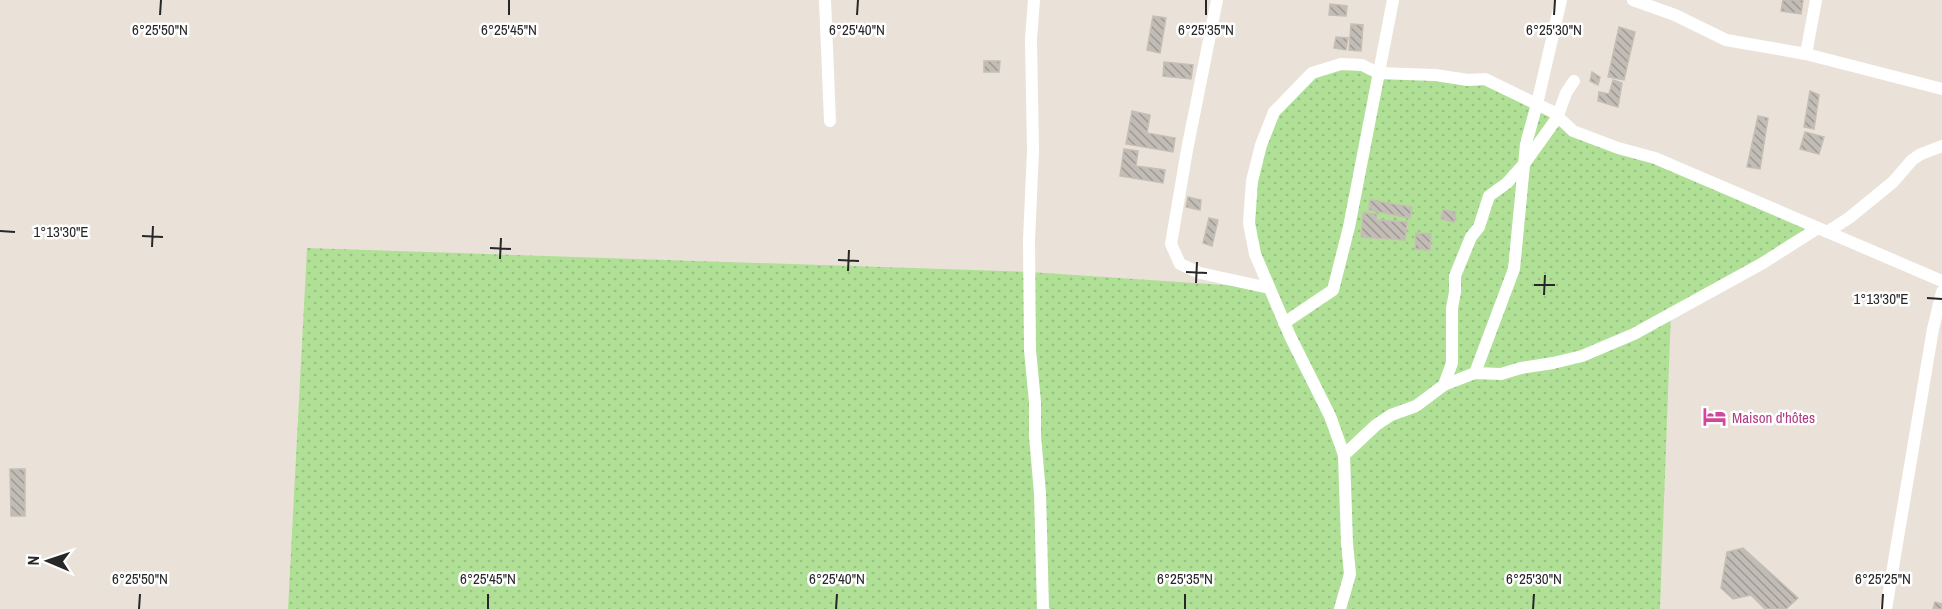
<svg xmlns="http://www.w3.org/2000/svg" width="1942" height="609" font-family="'Archivo Narrow',sans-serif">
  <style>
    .grass { fill: url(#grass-dots) }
    .building { fill: url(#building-back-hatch); stroke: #c5beb3; stroke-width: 1.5 }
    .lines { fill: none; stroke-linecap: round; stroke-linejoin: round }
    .street { stroke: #fff; stroke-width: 12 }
    .ticks { fill: none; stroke: #272727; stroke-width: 2 }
    .labels { text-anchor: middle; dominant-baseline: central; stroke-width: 5; stroke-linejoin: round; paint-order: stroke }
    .hotel-label { font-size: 15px; fill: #b23c85; stroke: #fff; text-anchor: start }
    .ticks-label { font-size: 15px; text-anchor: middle; fill: #272727; stroke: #fff; stroke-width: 5; stroke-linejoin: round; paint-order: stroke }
  </style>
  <defs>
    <pattern id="grass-dots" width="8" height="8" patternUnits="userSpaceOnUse" patternTransform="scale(1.5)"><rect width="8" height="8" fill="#b0e096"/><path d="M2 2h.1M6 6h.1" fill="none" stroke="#97c081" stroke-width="1.8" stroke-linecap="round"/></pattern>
    <pattern id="building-back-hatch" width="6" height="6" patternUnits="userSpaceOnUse" patternTransform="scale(1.5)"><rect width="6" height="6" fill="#c2bcb6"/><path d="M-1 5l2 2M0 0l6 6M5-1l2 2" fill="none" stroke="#9e9994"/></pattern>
  </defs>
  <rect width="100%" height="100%" fill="#eae2d9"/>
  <polygon class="grass" points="1341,64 1485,79 1573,131 1818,228 1671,312 1660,609 1051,609 1043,606 1041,609 288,609 307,248 1030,272 1269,288 1251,232 1252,181 1274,112 1302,82"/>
  <g class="building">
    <polygon points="1783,0 1803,0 1801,14 1781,11"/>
    <polygon points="1330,4 1347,6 1346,16 1329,15"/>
    <polygon points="1153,16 1166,18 1160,53 1147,50"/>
    <polygon points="1351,24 1363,25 1361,51 1349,50"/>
    <polygon points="1619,27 1635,32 1624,80 1608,77"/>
    <polygon points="1336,37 1348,38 1346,50 1334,48"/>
    <polygon points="984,61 1000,61 999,72 984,72"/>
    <polygon points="1164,62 1193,65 1191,79 1163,76"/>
    <polygon points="1592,72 1600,77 1598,85 1590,81"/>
    <polygon points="1613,80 1622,83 1618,107 1598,101 1599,92 1609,94"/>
    <polygon points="1810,91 1819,95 1814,129 1804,127"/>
    <polygon points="1132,111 1150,115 1147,133 1175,138 1173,152 1126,144"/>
    <polygon points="1758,116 1768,118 1760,169 1747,167"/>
    <polygon points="1805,132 1824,137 1819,154 1800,149"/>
    <polygon points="1124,149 1138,151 1136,166 1165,170 1163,183 1120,176"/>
    <polygon points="1188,197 1201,200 1200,210 1186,207"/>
    <polygon points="1370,200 1412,207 1410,218 1369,210"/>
    <polygon points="1443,210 1456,212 1454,222 1441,219"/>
    <polygon points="1363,213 1377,214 1376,220 1407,222 1405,240 1361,237"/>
    <polygon points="1209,218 1218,220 1212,246 1203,243"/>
    <polygon points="1416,233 1431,234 1430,250 1415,249"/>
    <polygon points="10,469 25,469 25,516 11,516"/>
    <polygon points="1743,548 1798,598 1786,609 1765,609 1751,595 1733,599 1721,588 1727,552"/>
    <polygon points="1935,602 1942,604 1942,609 1933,609"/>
  </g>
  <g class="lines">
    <g class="street">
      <polyline points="825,0 830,121"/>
      <polyline points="1034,0 1031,39 1033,151 1029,240 1030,350 1035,402 1035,436 1040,493 1043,609"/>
      <polyline points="1217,0 1187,150 1171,244 1180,264 1200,273 1269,288"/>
      <polyline points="1633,0 1675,15 1726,40 1806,54 1942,89"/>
      <polyline points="1806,54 1816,0"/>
      <polyline points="1827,232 1849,218 1893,182 1912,160 1921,154 1942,146"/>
      <polyline points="1284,323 1333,290 1349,227 1393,0"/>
      <polyline points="1475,373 1514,269 1526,144 1537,104 1561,0"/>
      <polyline points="1444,385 1452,363 1452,308 1455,292 1455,276 1471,237 1479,227 1489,196 1507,183 1524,164 1557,118 1566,93 1574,81"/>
      <polyline points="1344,455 1376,425 1391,415 1416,406 1444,385 1475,373 1501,374 1521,368 1553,363 1582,356 1634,334 1763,263 1818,228"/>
      <polyline points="1340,609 1350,574 1347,543 1344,455 1330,416 1290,336 1255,254 1249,223 1252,181 1261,145 1274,112 1312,73 1341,64 1362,65 1378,73 1435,75 1468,80 1485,79 1553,112 1573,131 1618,148 1655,158 1942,281"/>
      <polyline points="1886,609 1933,329 1942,292"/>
    </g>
  </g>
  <path class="ticks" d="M 160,15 L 161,0M 509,15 L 509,0M 857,15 L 858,0M 1206,15 L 1206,0M 1554,15 L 1555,0M 0,231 L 15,232M 142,236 L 163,237M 152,247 L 153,226M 490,248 L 511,249M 500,259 L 501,238M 838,260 L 859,261M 848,271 L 849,250M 1186,272 L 1207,273M 1196,283 L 1197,262M 1534,285 L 1555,285M 1544,295 L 1545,275M 1927,298 L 1942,299M 139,609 L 140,594M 488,609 L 488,594M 836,609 L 837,594M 1185,609 L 1185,594M 1533,609 L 1534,594M 1882,609 L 1883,594"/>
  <defs>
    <symbol id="hotel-bare" viewBox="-9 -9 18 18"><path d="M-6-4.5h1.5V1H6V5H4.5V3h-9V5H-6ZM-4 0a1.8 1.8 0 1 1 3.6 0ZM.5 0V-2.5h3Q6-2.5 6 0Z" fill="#d1479c" stroke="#fff" stroke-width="2.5" paint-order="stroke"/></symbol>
  </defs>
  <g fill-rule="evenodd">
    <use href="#hotel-bare" x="1698" y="400" width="33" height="33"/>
  </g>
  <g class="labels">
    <g class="hotel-label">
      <text x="1732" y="417">Maison d'hôtes</text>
    </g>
  </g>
  <g class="ticks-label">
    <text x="160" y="35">6°25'50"N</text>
    <text x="509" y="35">6°25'45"N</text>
    <text x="857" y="35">6°25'40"N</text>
    <text x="1206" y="35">6°25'35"N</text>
    <text x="1554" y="35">6°25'30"N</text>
    <text x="61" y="237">1°13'30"E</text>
    <text x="1881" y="304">1°13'30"E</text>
    <text x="140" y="584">6°25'50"N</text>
    <text x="488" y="584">6°25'45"N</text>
    <text x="837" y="584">6°25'40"N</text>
    <text x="1185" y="584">6°25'35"N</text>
    <text x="1534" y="584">6°25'30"N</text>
    <text x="1883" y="584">6°25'25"N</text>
  </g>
  <g transform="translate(48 561) rotate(272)" stroke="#ffffff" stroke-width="4.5" paint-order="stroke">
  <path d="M0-4.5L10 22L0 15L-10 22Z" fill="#272727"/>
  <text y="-9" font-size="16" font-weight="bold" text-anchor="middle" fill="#272727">N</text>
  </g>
</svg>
